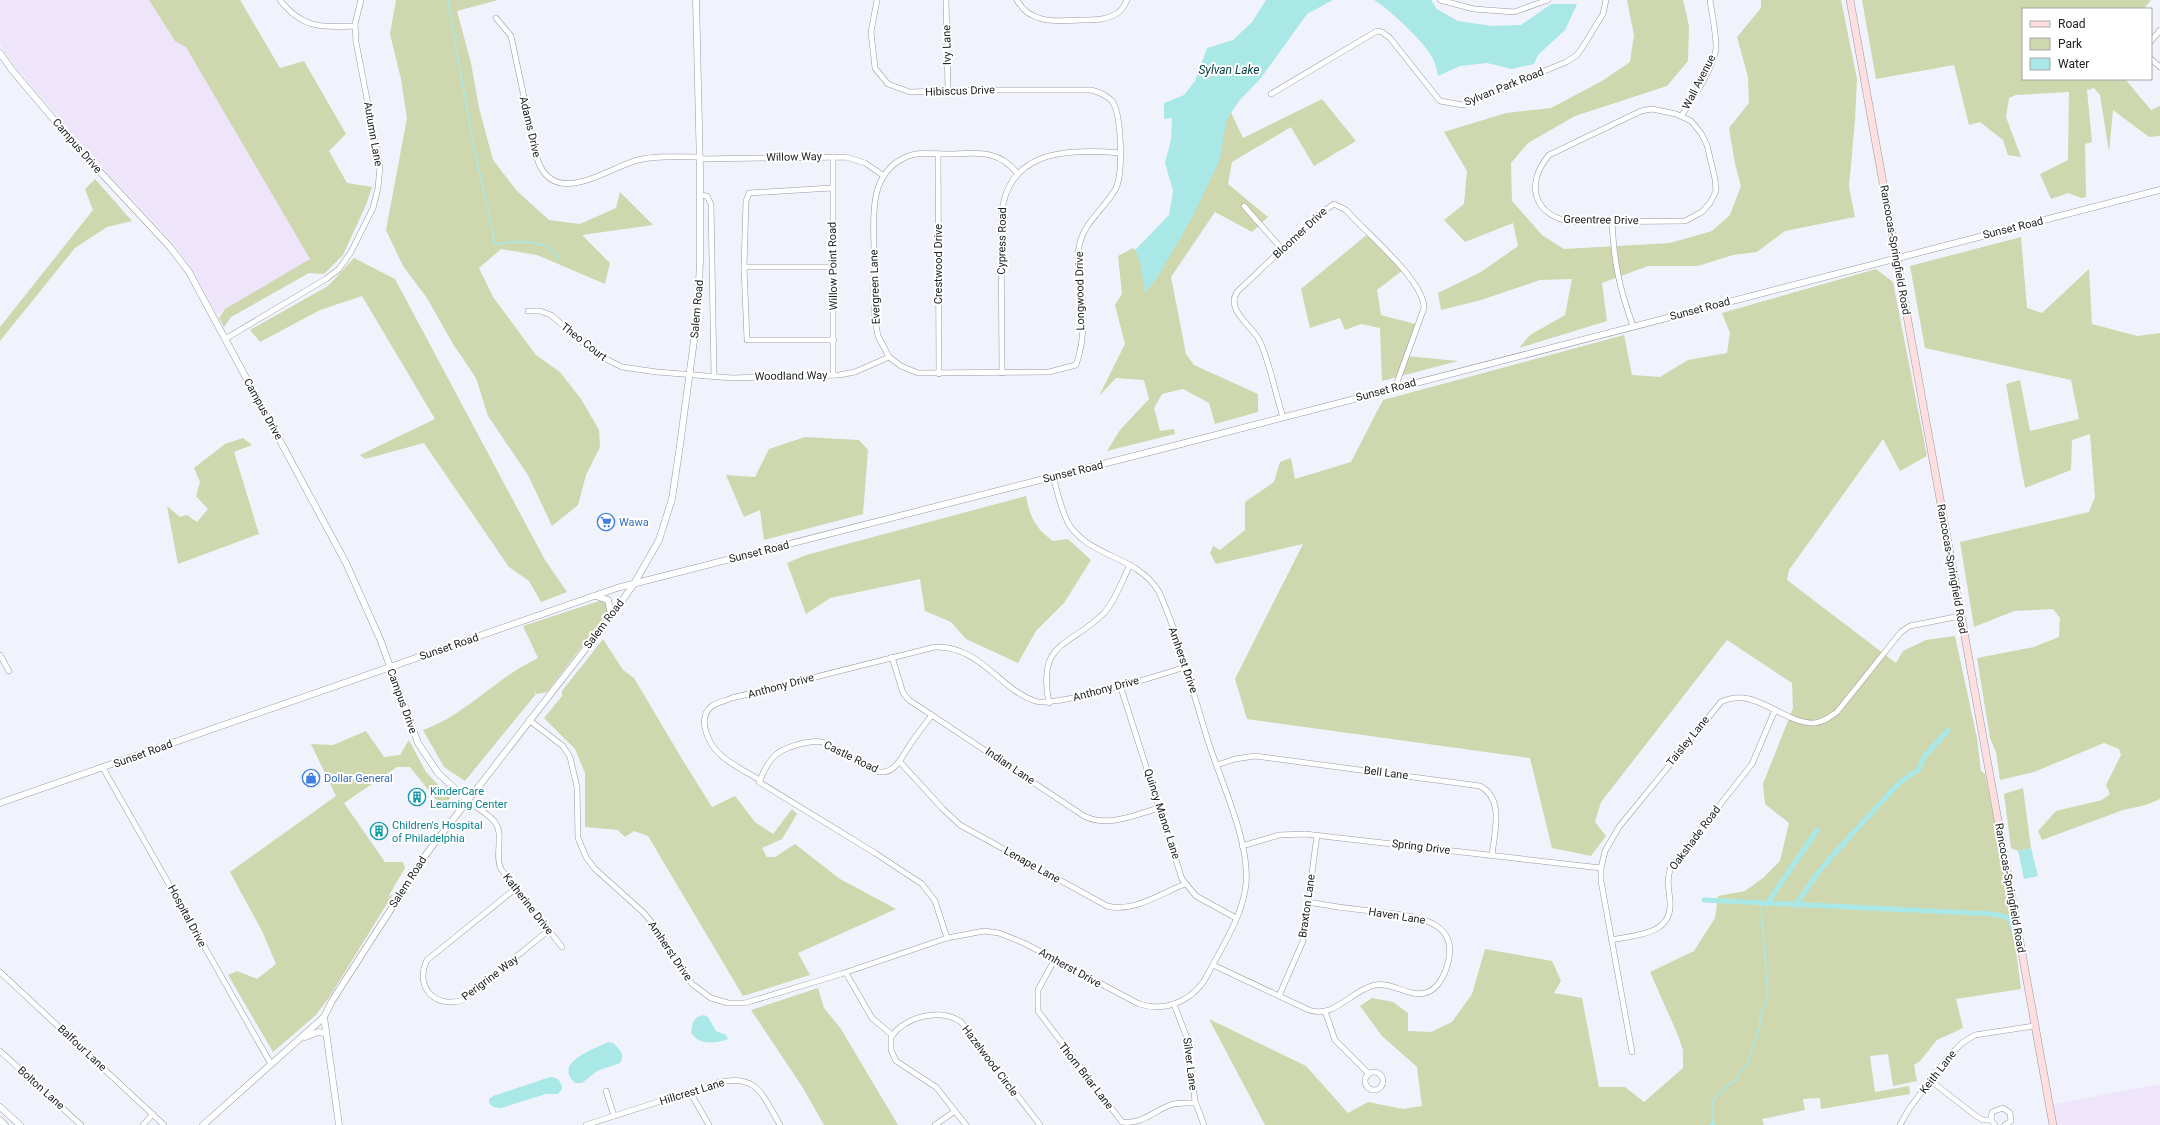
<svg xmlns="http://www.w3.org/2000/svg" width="2160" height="1125" font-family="Roboto,sans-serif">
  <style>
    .industrial { fill: #efe5fa }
    .green { fill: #ced7ad }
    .water { fill: #aae8e8 }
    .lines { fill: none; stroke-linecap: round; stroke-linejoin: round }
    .stream { stroke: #aae8e8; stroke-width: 1.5 }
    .canal { stroke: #aae8e8; stroke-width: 5 }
    .minor-casing { stroke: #989aa3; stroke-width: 6 }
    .tertiary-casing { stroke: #989aa3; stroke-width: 7 }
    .secondary-casing { stroke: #989aa3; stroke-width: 8 }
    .minor { stroke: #fff; stroke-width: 5 }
    .tertiary { stroke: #fff; stroke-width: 6 }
    .secondary { stroke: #fededf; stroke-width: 7 }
    .labels { text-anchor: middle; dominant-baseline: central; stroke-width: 4; stroke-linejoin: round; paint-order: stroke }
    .street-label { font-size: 11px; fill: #212225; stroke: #fff }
    .shop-label { font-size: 11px; fill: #366cbe; stroke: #fff; text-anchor: start }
    .culture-label { font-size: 11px; fill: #0d838f; stroke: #fff; text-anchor: start }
    .water-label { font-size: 12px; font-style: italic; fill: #013d3f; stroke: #fff }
  </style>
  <rect width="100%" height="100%" fill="#f0f3fc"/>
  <g class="industrial">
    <polygon points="0,0 159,0 311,259 217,315 195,274 175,245 96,161 17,69 2,48 0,44"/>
    <polygon points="2160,1084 2160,1125 2053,1125 2049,1105"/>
  </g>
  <g class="green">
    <polygon points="149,0 240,0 280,68 304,61 346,134 329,151 347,183 372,187 366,205 343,255 324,274 309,273 231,317 224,327 219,318 225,309 310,259 186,47 175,41"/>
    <polygon points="396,0 498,0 457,11 471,63 479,108 493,160 517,191 549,220 580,224 616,208 620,192 653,225 582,235 610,263 605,284 537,255 501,249 479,268 493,297 536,355 560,372 581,399 599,430 600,447 586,475 578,505 552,526 528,475 488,416 476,378 453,344 427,298 403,266 386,230 407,118 401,79 390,34"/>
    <polygon points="1627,0 1683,0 1689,26 1688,61 1667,86 1575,116 1528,143 1511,163 1512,201 1542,235 1564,249 1670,243 1712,231 1730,215 1741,186 1735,164 1729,128 1749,103 1748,77 1737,37 1761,8 1761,0 1841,0 1857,79 1855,119 1849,187 1855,217 1785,231 1757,252 1733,255 1698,266 1648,266 1602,283 1607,321 1519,348 1530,335 1565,315 1572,279 1540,280 1481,300 1441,310 1438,293 1481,272 1518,246 1513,223 1465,242 1444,220 1464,204 1467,171 1444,132 1506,113 1551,108 1602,81 1630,62 1634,35"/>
    <polygon points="1862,0 2151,0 2144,9 2023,9 2023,79 2125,79 2151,110 2160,106 2160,136 2149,137 2113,110 2109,152 2100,95 2094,88 2087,90 2092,142 2085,144 2086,197 2081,198 2068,193 2051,199 2040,174 2068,160 2069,92 2016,95 2009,98 2006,117 2021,157 2008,155 2003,140 1980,122 1969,125 1954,65 1876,79"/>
    <polygon points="1322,99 1356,141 1314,166 1291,127 1232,162 1228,184 1268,217 1252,232 1215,212 1171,277 1186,354 1194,365 1258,394 1258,412 1215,424 1209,403 1183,389 1162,394 1154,408 1160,431 1174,429 1175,434 1107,451 1120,430 1149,399 1144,380 1116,378 1099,396 1125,344 1115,305 1122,294 1118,256 1133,248 1154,270 1229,108 1243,138"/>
    <polygon points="95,179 132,221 107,227 75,248 0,341 0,327 93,210 85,189"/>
    <polygon points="1369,233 1403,270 1377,290 1381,315 1419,325 1406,356 1458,361 1382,381 1380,328 1361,324 1345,330 1340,318 1310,328 1301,289"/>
    <polygon points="2021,237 2027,308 2042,313 2089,269 2092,324 2137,336 2160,333 2160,799 2146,805 2123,810 2042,840 2038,831 2056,811 2102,800 2110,794 2106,785 2121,755 2119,749 2104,743 2034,772 2000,780 1996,752 1990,738 1977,658 2034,647 2059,637 2060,618 2053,609 2014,611 1974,627 1960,542 2089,512 2095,497 2090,434 2072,440 2071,470 2025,488 2006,384 2020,380 2030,431 2079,419 2071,380 1925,348 1910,266"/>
    <polygon points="354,258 395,279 545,560 567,592 541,602 529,581 509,567 424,443 365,459 360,455 435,419 362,296 320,310 260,342 250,330 328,286"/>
    <path d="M 1876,269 L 1893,282 L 1927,456 L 1900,471 L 1883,439 L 1789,570 L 1787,580 L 1896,663 L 1903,651 L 1926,640 L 1955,636 L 1977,738 L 1981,771 L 1985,774 C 2000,845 2012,917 2021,989 L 1956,999 L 1963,1028 L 1937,1040 L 1920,1061 L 1914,1065 L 1917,1081 L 1893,1086 L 1888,1054 L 1870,1056 L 1875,1092 L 1909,1086 L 1910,1094 L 1821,1109 L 1820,1098 L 1803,1099 L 1805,1110 L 1762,1119 L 1764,1125 L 1265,1125 L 1209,1019 L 1306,1066 L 1348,1113 L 1368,1102 L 1403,1109 L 1422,1106 L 1417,1067 L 1382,1036 L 1360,1006 L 1372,998 L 1393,1002 L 1408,1013 L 1408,1031 L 1431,1032 L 1452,1022 L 1472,994 L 1485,949 L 1552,961 L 1561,981 L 1554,993 L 1582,998 L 1599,1087 L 1625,1087 L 1644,1102 L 1683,1068 L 1683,1050 L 1677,1033 L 1650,972 L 1694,951 L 1715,918 L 1718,896 L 1745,891 L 1763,878 L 1780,861 L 1789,823 L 1765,804 L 1763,784 L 1793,708 L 1792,683 L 1727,640 L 1601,802 L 1595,822 L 1606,836 L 1591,856 L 1552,848 L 1530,758 L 1247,719 L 1235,679 L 1303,544 L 1216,564 L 1210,553 L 1213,546 L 1220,550 L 1245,530 L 1245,502 L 1274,482 L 1280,462 L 1291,458 L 1295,479 L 1351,462 L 1383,400 L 1624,335 L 1632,375 L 1660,377 L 1688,360 L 1727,353 L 1730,333 L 1722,313 Z"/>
    <polygon points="805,437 859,440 868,450 863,514 764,540 760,510 744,517 726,475 755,477 769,449"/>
    <polygon points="243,438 252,445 234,452 259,534 178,564 167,506 180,517 187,515 197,522 208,509 196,496 200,482 194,468 225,444"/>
    <path d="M 1026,496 C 1030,517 1035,528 1053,541 L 1068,539 L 1091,560 L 1064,603 L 1036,631 L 1018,663 L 966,639 L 951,622 L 925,611 L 920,579 L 830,598 L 806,614 L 787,563 L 806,555 Z"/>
    <path d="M 602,600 L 606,604 L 609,611 L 547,692 L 537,694 L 533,689 L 536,694 L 465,781 L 444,767 L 423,730 C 466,715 497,677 538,658 L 523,626 Z"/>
    <polygon points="603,639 623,670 634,678 682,759 712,807 735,796 755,822 773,834 792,809 797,814 782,839 762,848 767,857 775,857 795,844 840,879 896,909 798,953 810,975 743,996 648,836 634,831 625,837 618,830 585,827 585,773 575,749 544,718 562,696 562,691"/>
    <polygon points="366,731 384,757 400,755 409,740 426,772 450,797 445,811 410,767 397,767 344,803 385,862 403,862 405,868 388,897 393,894 330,996 316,1015 273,1052 228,975 237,971 257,979 276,964 262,931 230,872 336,796 311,744 333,745"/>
    <polygon points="2023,788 2031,848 2018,851 2011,848 2004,794"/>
    <polygon points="818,988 824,1008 841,1029 898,1125 824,1125 803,1088 751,1010"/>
  </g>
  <g class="water">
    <polygon points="1266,0 1333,0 1307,14 1261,78 1239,101 1226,121 1220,159 1192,218 1157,278 1145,293 1140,262 1135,250 1169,215 1173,191 1165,163 1171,140 1172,118 1164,119 1164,103 1184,95 1195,81 1207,48 1233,40 1252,22"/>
    <path d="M 1374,0 L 1431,0 L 1437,9 L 1458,21 L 1492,26 L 1521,25 L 1551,4 L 1577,4 L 1565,30 L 1538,55 L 1534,64 L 1511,69 L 1487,63 L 1460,66 L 1438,76 C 1437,71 1436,65 1434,61 C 1429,46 1388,8 1374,0 Z"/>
    <polygon points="2031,848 2038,876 2024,879 2018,851"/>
    <path d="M 704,1015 L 708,1017 L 716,1031 L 726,1035 L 728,1039 C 716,1044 697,1045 691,1032 L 693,1022 L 697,1017 Z"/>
    <path d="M 608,1042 L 613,1043 C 619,1049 626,1054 620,1063 L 597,1071 L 582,1083 L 575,1083 C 553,1062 593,1050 608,1042 Z"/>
    <path d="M 550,1077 C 558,1077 562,1082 562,1089 L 558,1094 L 546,1094 L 501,1108 L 493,1107 L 489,1103 L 489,1099 L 493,1096 Z"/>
  </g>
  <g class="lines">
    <g class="stream">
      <path d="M 448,0 L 472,138 L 495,244 C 518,242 545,236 559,259"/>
      <polyline points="1713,1124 1713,1100 1730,1083 1735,1081 1740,1072 1748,1064 1760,1025 1760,1016 1768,998 1761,904"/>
    </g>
    <g class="canal">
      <polyline points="1704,900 1993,914 2009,918 2014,932"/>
      <polyline points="1767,904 1817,830"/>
      <polyline points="1795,906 1817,874 1832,856 1900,782 1918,770 1924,757 1948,730"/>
      <polyline points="1712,1125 1713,1124"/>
    </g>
    <defs>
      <g id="minor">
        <path d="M 280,0 C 302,29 322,27 355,26"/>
        <path d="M 877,0 L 871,32 L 875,68 L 888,84 L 910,92 L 974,90 L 1091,90 C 1099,92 1106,95 1112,101 C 1122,115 1123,173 1116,188 C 1105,209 1083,222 1079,247 C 1076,263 1080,280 1082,295 C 1084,317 1084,344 1076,365 L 1049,372 L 918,373 L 901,366 L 889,357 L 878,336 L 875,320 C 873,298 874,276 874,253 C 874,220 867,176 904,158 C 920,150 938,155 955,154 C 981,152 1001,152 1018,174"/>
        <polyline points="946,0 948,90"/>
        <path d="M 1017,0 C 1030,25 1059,21 1083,20 C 1094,20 1106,20 1116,14 C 1121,11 1125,5 1127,0"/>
        <polyline points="1440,0 1474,9 1514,12 1548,0"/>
        <path d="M 496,18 L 511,36 L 537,158 C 553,210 607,168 638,160 C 658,155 680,157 700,157"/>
        <polyline points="2151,41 2160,30"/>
        <polyline points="2151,59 2160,67"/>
        <polyline points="1271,94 1377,31 1382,32 1390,38 1440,101 1463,105 1566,62 1576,56 1582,48 1603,14 1606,0"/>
        <path d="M 1652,109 L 1676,114 L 1691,121 L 1701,133 L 1707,145 L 1715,179 L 1716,191 L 1710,203 L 1702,212 L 1685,221 L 1574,222 C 1534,217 1524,185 1549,155 L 1641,111 Z"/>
        <path d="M 1681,116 C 1691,103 1716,63 1716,47 C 1716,32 1712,15 1710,0"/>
        <polyline points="938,154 939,374"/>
        <polyline points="700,159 846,157 865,163 884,176"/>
        <polyline points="832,188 749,193 746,201 744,267 747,340 834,340"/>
        <polyline points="700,195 707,196 711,204 714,376"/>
        <polyline points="1244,206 1282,249"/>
        <path d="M 1612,221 C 1614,263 1619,287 1633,326"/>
        <polyline points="744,267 833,267"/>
        <polyline points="528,311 540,311 551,315 596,354 622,367 657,372 732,378 839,375 855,372 889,357"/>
        <polyline points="225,339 326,279 339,269 351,252 373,208 378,188 380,166 356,42 355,24 361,0"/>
        <path d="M 1002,373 L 1001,221 C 1004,151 1064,148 1120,153"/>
        <polyline points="833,375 833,157"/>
        <path d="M 1283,417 C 1276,397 1268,354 1258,338 C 1249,324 1226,309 1237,292 L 1319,214 L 1334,204 L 1346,210 C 1365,232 1424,280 1424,308 L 1395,388"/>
        <polyline points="0,655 9,671"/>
        <path d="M 892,657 L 903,693 L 909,700 L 1084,816 C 1108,828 1134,815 1159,808"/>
        <polyline points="1120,685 1182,879 1196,896 1236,918"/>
        <path d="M 1049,703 C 1037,640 1069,648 1104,613 C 1116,600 1122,580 1130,565"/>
        <path d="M 529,720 L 563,746 L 570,757 L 577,787 L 578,838 L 586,857 L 595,869 L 644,913 L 657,929 L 692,984 L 711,998 L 728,1003 L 745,1003 L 841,974 L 947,938 L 984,931 L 999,933 L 1024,943 L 1139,1004 C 1168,1013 1196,999 1209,972 C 1223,945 1243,915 1246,884 C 1250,843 1222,784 1209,744 C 1193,694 1181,641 1159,592 C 1138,556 1092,558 1070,526 C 1061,512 1058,493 1053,477"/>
        <path d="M 900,762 L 943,809 L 960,825 L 1107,906 C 1134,913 1161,893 1185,884"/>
        <path d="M 1217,765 L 1235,759 L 1255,756 L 1480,786 C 1505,799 1494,833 1492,856"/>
        <polyline points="103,768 271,1064"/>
        <path d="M 760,780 C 770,756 777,749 804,743 C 811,742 818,740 825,743 C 842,750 856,763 873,770 C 894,779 902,756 911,743 C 918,733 925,724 932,715"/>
        <path d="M 467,800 C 475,807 487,813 494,821 C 505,833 494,856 501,869 L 562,947"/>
        <polyline points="1242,846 1279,835 1305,834 1601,868"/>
        <path d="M 515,889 L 427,960 C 414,987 435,1009 463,1000 L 549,930"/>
        <path d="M 947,938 L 935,901 L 922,884 L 875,853 L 759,782 L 760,780 C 748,773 734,766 723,757 C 710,747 695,719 712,706 C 717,702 725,701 732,698 L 935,647 C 981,646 999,689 1035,701 C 1053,708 1161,675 1185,667"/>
        <path d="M 1611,940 C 1636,935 1673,935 1670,901 C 1669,888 1666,880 1671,867 L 1752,764 L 1775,710"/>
        <path d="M 1055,959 L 1038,990 L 1038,1011 L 1122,1122 C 1141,1125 1154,1111 1170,1105 C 1178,1102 1187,1103 1195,1103"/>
        <path d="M 1213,965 L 1309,1010 C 1335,1019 1351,990 1375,985 C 1393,982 1408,997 1425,993 C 1436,990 1441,981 1445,972 C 1467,916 1408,916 1371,911 C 1350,909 1329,906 1308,902"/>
        <polyline points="0,972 164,1125"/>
        <polyline points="846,973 872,1018 892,1035"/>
        <polyline points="1279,996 1303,941 1317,835"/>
        <polyline points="1174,1004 1187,1038 1195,1101 1204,1125"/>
        <polyline points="1325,1011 1335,1040 1369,1074"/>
        <polyline points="0,1051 81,1125"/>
        <path d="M 1632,1052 L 1601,881 L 1601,868 L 1605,851 L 1619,827 L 1721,702 C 1755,685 1782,724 1815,723 C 1824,722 1830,717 1837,712 L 1901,632 L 1910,626 L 1960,616"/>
        <circle cx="1374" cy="1081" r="9"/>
        <polyline points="1931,1081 1976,1116 1983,1120 1991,1120"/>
        <polyline points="606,1091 614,1116"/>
        <polyline points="690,1092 709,1125"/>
        <polyline points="143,1125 153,1114"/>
        <path d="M 586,1125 L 717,1083 C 757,1073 762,1094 780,1125"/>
        <polyline points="935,1125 955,1111"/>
        <path d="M 966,1125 L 936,1087 L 896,1061 L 891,1050 L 891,1037 C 905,1017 940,1007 961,1022 L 1040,1125"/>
        <polyline points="1900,1125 1909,1109 1947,1058 1962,1043 1975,1035 2034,1026"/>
        <polyline points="1995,1125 1991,1120 1992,1112 2003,1108 2010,1113 2011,1121 2005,1125"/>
      </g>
      <g id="tertiary">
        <polyline points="0,53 12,70 77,147 170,247 189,272 346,563 380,639 418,743 438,773 467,800"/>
        <polyline points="596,596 608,600 611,615"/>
        <polyline points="0,803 617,588 1181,444 2160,190"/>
        <polyline points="324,1017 339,1125"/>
        <polyline points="305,1037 318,1032 325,1033"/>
        <polyline points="0,1107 20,1125"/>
        <polyline points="0,1120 5,1125"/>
        <polyline points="203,1125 324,1017 332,1001 427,853 608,620 634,584 659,540 672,499 680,445 697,318 700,263 700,168 696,0"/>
      </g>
      <polyline id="secondary" points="1850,0 2053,1125"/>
    </defs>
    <use href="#minor" class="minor-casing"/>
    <use href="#tertiary" class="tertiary-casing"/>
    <use href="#secondary" class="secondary-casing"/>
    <use href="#minor" class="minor"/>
    <use href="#tertiary" class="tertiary"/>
    <use href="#secondary" class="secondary"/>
  </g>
  <defs>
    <symbol id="supermarket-ring" viewBox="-11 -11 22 22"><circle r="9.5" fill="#fff" stroke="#3f7fe0" stroke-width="1.5"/><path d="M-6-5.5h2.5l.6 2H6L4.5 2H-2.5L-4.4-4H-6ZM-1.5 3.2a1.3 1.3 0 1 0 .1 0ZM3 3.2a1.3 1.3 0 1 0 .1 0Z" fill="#3f7fe0"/></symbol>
    <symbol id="shop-ring" viewBox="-11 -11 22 22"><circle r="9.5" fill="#fff" stroke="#3f7fe0" stroke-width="1.5"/><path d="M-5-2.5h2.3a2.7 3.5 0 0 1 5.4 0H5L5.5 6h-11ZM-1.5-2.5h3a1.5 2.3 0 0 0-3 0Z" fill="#3f7fe0"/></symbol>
    <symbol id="building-ring" viewBox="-11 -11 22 22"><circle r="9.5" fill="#fff" stroke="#0f9aa8" stroke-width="1.5"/><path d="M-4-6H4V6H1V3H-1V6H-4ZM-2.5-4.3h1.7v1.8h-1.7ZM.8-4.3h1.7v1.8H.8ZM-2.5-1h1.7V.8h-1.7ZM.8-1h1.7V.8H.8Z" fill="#0f9aa8"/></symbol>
  </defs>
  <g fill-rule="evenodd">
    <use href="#supermarket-ring" x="596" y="512" width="20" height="20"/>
    <use href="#shop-ring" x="301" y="768" width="20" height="20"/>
    <use href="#building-ring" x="407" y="787" width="20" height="20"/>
    <use href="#building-ring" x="369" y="821" width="20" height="20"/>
  </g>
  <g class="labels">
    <g class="street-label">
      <text transform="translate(947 45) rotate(-91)">Ivy Lane</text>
      <text transform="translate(1699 82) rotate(-63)">Wall Avenue</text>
      <text transform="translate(1504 87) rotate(-22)">Sylvan Park Road</text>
      <text transform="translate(960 91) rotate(-2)">Hibiscus Drive</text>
      <text transform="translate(530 127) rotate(77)">Adams Drive</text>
      <text transform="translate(373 134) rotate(80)">Autumn Lane</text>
      <text transform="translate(77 146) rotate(49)">Campus Drive</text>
      <text transform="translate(794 157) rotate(-1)">Willow Way</text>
      <text transform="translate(1601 220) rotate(1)">Greentree Drive</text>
      <text transform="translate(2013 228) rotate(-14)">Sunset Road</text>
      <text transform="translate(1300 233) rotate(-43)">Bloomer Drive</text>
      <text transform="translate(1002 241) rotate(-89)">Cypress Road</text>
      <text transform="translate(1895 250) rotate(80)">Rancocas-Springfield Road</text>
      <text transform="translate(938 264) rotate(-90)">Crestwood Drive</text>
      <text transform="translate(833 266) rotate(-91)">Willow Point Road</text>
      <text transform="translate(875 287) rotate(-92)">Evergreen Lane</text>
      <text transform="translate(1080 291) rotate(-91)">Longwood Drive</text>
      <text transform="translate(697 309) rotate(-85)">Salem Road</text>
      <text transform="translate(1700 309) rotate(-15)">Sunset Road</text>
      <text transform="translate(584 342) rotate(38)">Theo Court</text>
      <text transform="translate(791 376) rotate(-1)">Woodland Way</text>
      <text transform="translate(1386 390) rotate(-15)">Sunset Road</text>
      <text transform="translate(263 409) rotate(61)">Campus Drive</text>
      <text transform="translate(1073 472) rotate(-14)">Sunset Road</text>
      <text transform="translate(759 552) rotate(-14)">Sunset Road</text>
      <text transform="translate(1952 569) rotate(80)">Rancocas-Springfield Road</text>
      <text transform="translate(604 624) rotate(-53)">Salem Road</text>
      <text transform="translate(449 647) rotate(-19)">Sunset Road</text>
      <text transform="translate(1183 660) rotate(71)">Amherst Drive</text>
      <text transform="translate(781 686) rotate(-15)">Anthony Drive</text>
      <text transform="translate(1106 689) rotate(-15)">Anthony Drive</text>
      <text transform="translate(402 701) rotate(70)">Campus Drive</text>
      <text transform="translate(1688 741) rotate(-51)">Taisley Lane</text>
      <text transform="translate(143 754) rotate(-20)">Sunset Road</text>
      <text transform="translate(851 757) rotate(26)">Castle Road</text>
      <text transform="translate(1010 766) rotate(34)">Indian Lane</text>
      <text transform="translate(1386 773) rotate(7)">Bell Lane</text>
      <text transform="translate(1162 814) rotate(72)">Quincy Manor Lane</text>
      <text transform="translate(1695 838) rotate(-53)">Oakshade Road</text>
      <text transform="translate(1421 847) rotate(7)">Spring Drive</text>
      <text transform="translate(1032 865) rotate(29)">Lenape Lane</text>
      <text transform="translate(408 882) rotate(-57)">Salem Road</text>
      <text transform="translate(2010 888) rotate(80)">Rancocas-Springfield Road</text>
      <text transform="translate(528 904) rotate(52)">Katherine Drive</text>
      <text transform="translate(1307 906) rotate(-82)">Braxton Lane</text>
      <text transform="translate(187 916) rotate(62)">Hospital Drive</text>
      <text transform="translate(1397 916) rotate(9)">Haven Lane</text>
      <text transform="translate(670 951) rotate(56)">Amherst Drive</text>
      <text transform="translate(1070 968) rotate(29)">Amherst Drive</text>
      <text transform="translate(490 978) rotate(-37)">Perigrine Way</text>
      <text transform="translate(82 1048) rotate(43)">Balfour Lane</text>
      <text transform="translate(990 1061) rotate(53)">Hazelwood Circle</text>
      <text transform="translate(1190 1064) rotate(83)">Silver Lane</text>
      <text transform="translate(1938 1072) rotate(-52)">Keith Lane</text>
      <text transform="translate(1086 1076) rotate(52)">Thorn Briar Lane</text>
      <text transform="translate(41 1088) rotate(42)">Bolton Lane</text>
      <text transform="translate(692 1092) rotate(-17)">Hillcrest Lane</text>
    </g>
    <g class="shop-label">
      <text x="619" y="522">Wawa</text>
      <text x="324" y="778">Dollar General</text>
    </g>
    <g class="culture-label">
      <text x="430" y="791">KinderCare<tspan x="430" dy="13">Learning Center</tspan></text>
      <text x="392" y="825">Children's Hospital<tspan x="392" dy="13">of Philadelphia</tspan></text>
    </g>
    <g class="water-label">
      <text x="1229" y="70">Sylvan Lake</text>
    </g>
  </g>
  <rect x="2022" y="8" width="130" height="72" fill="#ffffff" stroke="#a6a7a8"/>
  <rect x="2030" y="21" width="20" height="6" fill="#fededf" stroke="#a6a7a8"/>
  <text x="2058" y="28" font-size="12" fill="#212225">Road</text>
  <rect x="2030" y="38" width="20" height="12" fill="#ced7ad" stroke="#a6a7a8"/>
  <text x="2058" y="48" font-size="12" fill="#212225">Park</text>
  <rect x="2030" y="58" width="20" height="12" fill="#aae8e8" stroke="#a6a7a8"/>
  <text x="2058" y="68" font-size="12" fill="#212225">Water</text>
</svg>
